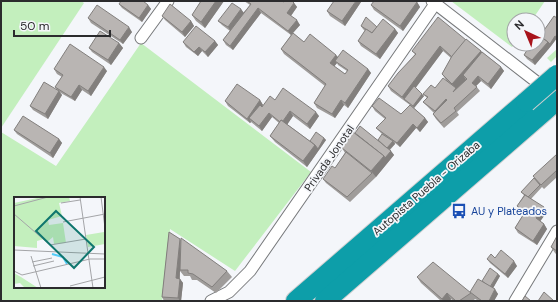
<svg xmlns="http://www.w3.org/2000/svg" width="558" height="302" font-family="'DM Sans',sans-serif">
  <style>
    .green { fill: #c3efbd; fill-rule: evenodd }
    .lines { fill: none; stroke-linecap: round; stroke-linejoin: round }
    .street-casing { stroke: #77797b; stroke-width: 13 }
    .highway-casing { stroke: #d0d0d1; stroke-width: 22 }
    .street { stroke: #fff; stroke-width: 11 }
    .highway { stroke: #0d9ea9; stroke-width: 20 }
    .highway-bridge-casing { stroke: #d0d0d1; stroke-width: 22; stroke-linecap: butt }
    .highway-bridge { stroke: #0d9ea9; stroke-width: 20 }
    .wall { fill: #9f9c9a; fill-rule: evenodd }
    .shaded-wall { fill: #827f7d }
    .building { fill: #b9b5b3; stroke: #827f7d }
    .labels { text-anchor: middle; dominant-baseline: central; stroke-width: 3.5; stroke-linejoin: round; paint-order: stroke }
    .street-label { font-size: 11px; fill: #2b2b2d; stroke: #f4f6fa }
    .transit-label { font-size: 11px; fill: #164399; stroke: #f4f6fa; text-anchor: start }
    .inset-river { fill: none; stroke: #54ccf9; stroke-width: 2 }
    .inset-road { fill: none; stroke: #a4a5a8; stroke-width: 1 }
    .view { fill: #0f766e; fill-opacity: 0.15; stroke: #0f766e; stroke-width: 2 }
    .inset-edge { fill: none; stroke: #2b2b2d; stroke-width: 2 }
  </style>
  <rect width="100%" height="100%" fill="#f4f6fa"/>
  <g class="green">
    <polygon points="1,1 81,1 84,3 1,128"/>
    <polygon points="451,1 545,1 532,20 514,20 515,44 512,47"/>
    <path d="M 141,43 L 311,172 L 235,271 L 170,229 L 162,301 L 1,301 L 1,132 L 56,166 ZM 15,198 L 104,198 L 104,287 L 15,287 Z"/>
    <polygon points="557,49 557,56 551,62 547,58"/>
  </g>
  <g class="lines">
    <defs>
      <g id="street">
        <polyline points="432,1 547,90"/>
        <polyline points="141,38 168,1"/>
        <polyline points="211,301 229,292 250,271 435,4"/>
        <polyline points="515,301 557,231"/>
      </g>
      <g id="highway">
        <polyline points="296,301 526,102"/>
        <polyline points="325,301 557,100"/>
      </g>
    </defs>
    <use href="#street" class="street-casing"/>
    <use href="#highway" class="highway-casing"/>
    <use href="#street" class="street"/>
    <use href="#highway" class="highway"/>
    <defs>
      <polyline id="highway-bridge" points="526,102 557,75"/>
    </defs>
    <use href="#highway-bridge" class="highway-bridge-casing"/>
    <use href="#highway-bridge" class="highway-bridge"/>
  </g>
  <g class="wall">
    <polygon points="201,1 224,1 205,28 196,21 192,15"/>
    <path d="M 244,1 L 282,1 L 284,2 L 294,3 L 297,7 L 291,16 L 300,25 L 293,33 L 304,42 L 336,55 L 338,57 L 368,69 L 371,73 L 348,108 L 344,105 L 335,118 L 317,108 L 314,103 L 325,86 L 284,54 L 281,49 L 291,35 L 261,13 L 233,50 L 226,45 L 223,40 L 230,31 L 222,25 L 218,21 L 241,9 L 243,13 L 250,5 ZM 337,63 L 338,65 L 347,71 L 345,74 L 334,66 Z"/>
    <polygon points="361,2 345,26 330,16 327,11"/>
    <polygon points="417,2 420,7 403,31 374,10 371,5"/>
    <polygon points="119,4 148,5 151,9 142,22 122,8"/>
    <polygon points="162,16 191,21 194,26 185,37 165,20"/>
    <polygon points="88,18 132,32 123,44 91,23"/>
    <polygon points="557,18 557,38 551,46 535,65 527,59 524,55 540,36"/>
    <polygon points="361,26 377,27 395,29 398,33 380,59 361,46 358,41 365,31 363,29"/>
    <polygon points="466,40 481,51 482,52 501,67 504,71 491,89 481,81 476,86 480,91 457,112 459,115 444,128 436,119 433,114 434,113 423,102 427,98 423,94 435,88 446,80 442,74 451,58 443,51 415,88 424,96 414,108 425,118 428,122 420,132 416,128 400,147 395,143 395,144 390,150 394,155 376,177 350,202 326,183 323,179 335,168 345,153 342,148 355,133 378,140 382,134 376,128 385,119 375,111 372,106 401,114 410,105 391,91 388,86 415,54 412,51"/>
    <polygon points="215,41 218,45 208,57 202,51 198,56 186,47 183,42"/>
    <polygon points="119,43 123,48 111,65 92,52 89,48"/>
    <polygon points="54,69 107,71 91,96 82,90 75,101 59,92 62,95 48,119 33,110 30,106 58,91 55,87 62,77 57,74"/>
    <polygon points="260,100 263,105 262,107 275,100 319,116 310,129 293,116 287,124 310,141 324,138 326,140 307,167 275,142 270,136 279,123 272,117 262,131 251,122 250,123 228,106 225,101"/>
    <polygon points="14,130 59,139 62,143 53,158 17,134"/>
    <polygon points="557,154 557,177 544,189 542,187 531,199 547,212 540,221 544,224 547,229 537,245 518,233 515,228 524,213 520,210 517,206 524,195 521,192"/>
    <polygon points="169,232 227,271 232,277 216,293 197,280 192,280 190,276 184,276 180,271 180,279 183,283 181,301 164,301 162,297"/>
    <polygon points="557,236 557,255 555,253 551,247"/>
    <polygon points="495,258 517,266 508,278 490,263 487,259"/>
    <polygon points="498,274 500,276 493,288 498,294 494,301 479,301 475,299 473,301 453,301 451,299 450,301 441,301 421,283 417,277 470,292 482,281"/>
  </g>
  <g class="shaded-wall">
    <polygon points="216,1 224,1 205,28 201,22"/>
    <polygon points="356,1 360,1 361,2 345,26 342,21"/>
    <polygon points="417,2 420,7 403,31 400,26"/>
    <polygon points="294,3 297,7 290,17 287,13"/>
    <polygon points="148,5 151,9 142,22 139,18"/>
    <polygon points="258,8 261,13 233,50 230,46"/>
    <polygon points="241,9 244,13 231,32 228,27"/>
    <polygon points="297,20 300,25 291,35 288,31"/>
    <polygon points="191,21 194,26 185,37 182,32"/>
    <polygon points="129,27 132,32 123,44 120,40"/>
    <polygon points="395,29 398,33 380,59 376,54"/>
    <polygon points="555,36 557,38 551,46 535,65 532,60 548,42"/>
    <polygon points="215,41 218,45 208,57 205,52"/>
    <polygon points="119,43 123,48 111,65 108,60"/>
    <polygon points="440,46 443,51 406,101 402,97"/>
    <polygon points="199,47 202,51 198,56 194,52"/>
    <polygon points="481,51 486,57 463,75 466,80 453,92 456,89 452,84"/>
    <polygon points="336,55 339,59 335,61 337,63 333,68 330,63"/>
    <polygon points="104,67 107,71 91,96 88,91"/>
    <polygon points="501,67 504,71 491,89 488,84"/>
    <polygon points="368,69 371,73 348,108 345,103"/>
    <polygon points="478,76 481,81 475,87 472,83"/>
    <polygon points="79,85 82,90 75,101 71,97"/>
    <polygon points="59,91 62,95 48,119 45,114"/>
    <polygon points="422,94 424,96 414,108 413,106"/>
    <polygon points="446,99 449,104 438,116 435,111"/>
    <polygon points="260,100 263,105 252,121 249,118 251,122 250,123 247,119"/>
    <polygon points="341,100 344,105 335,118 332,114"/>
    <polygon points="290,111 293,116 285,128 282,123"/>
    <polygon points="316,112 319,116 310,129 307,124"/>
    <polygon points="269,113 272,117 262,131 259,126"/>
    <polygon points="425,118 428,122 420,132 417,128"/>
    <polygon points="413,124 416,128 400,147 397,143"/>
    <polygon points="324,138 326,140 307,167 303,161 315,145"/>
    <polygon points="59,139 62,143 53,158 50,153"/>
    <polygon points="393,141 395,144 389,150 387,148"/>
    <polygon points="391,151 394,155 376,177 371,171 384,156"/>
    <polygon points="544,207 547,212 539,223 536,218"/>
    <polygon points="544,224 547,229 537,245 533,241"/>
    <polygon points="180,239 180,271 179,283 176,278"/>
    <polygon points="514,261 517,266 508,278 505,274"/>
    <polygon points="498,274 500,276 492,290 490,288"/>
    <polygon points="180,279 183,283 181,301 180,301 178,298"/>
    <polygon points="495,289 498,294 494,301 489,301"/>
    <polygon points="447,293 451,299 450,301 443,301 442,299"/>
  </g>
  <g class="building">
    <polygon points="121,1 143,1 148,5 139,18 119,4"/>
    <polygon points="201,1 216,1 201,22 192,15"/>
    <polygon points="247,1 282,1 284,2 285,1 292,1 294,3 287,13 297,20 288,31 258,8 230,46 223,40 251,4"/>
    <polygon points="334,1 356,1 342,21 327,11"/>
    <polygon points="374,1 415,1 417,2 400,26 371,5"/>
    <polygon points="232,3 241,9 228,27 218,21"/>
    <polygon points="170,4 191,21 182,32 162,16"/>
    <polygon points="97,5 129,27 120,40 88,18"/>
    <polygon points="554,16 557,18 557,37 555,36 550,44 548,42 540,36"/>
    <polygon points="366,17 377,27 372,33 361,26"/>
    <polygon points="438,17 466,40 452,57 440,46 402,97 388,86 398,73 416,54 412,51"/>
    <polygon points="383,19 395,29 376,54 358,41 366,29 372,33"/>
    <polygon points="196,26 215,41 205,52 199,47 194,52 183,42"/>
    <polygon points="100,31 119,43 108,60 89,48"/>
    <polygon points="293,33 304,42 310,34 336,55 330,63 345,74 348,70 335,61 343,50 368,69 345,103 341,100 332,114 314,103 326,84 281,49"/>
    <polygon points="538,35 548,42 532,60 524,55 531,44 538,44"/>
    <polygon points="466,39 481,51 452,84 442,74 452,56"/>
    <polygon points="70,44 104,67 88,91 79,85 71,97 55,87 63,75 54,69"/>
    <polygon points="482,52 501,67 488,84 478,76 472,83 477,87 454,108 456,111 441,123 433,114 447,100 446,99 435,111 423,102 428,97 423,94 431,85 435,88 443,78 456,88 453,92 467,79 463,75"/>
    <polygon points="44,82 59,91 45,114 30,106"/>
    <polygon points="237,84 260,100 247,119 225,101"/>
    <polygon points="414,86 422,94 413,106 404,99"/>
    <polygon points="283,88 316,112 307,124 290,111 283,121 281,120 280,122 269,113 259,126 249,118 260,105 262,107 270,96 275,100"/>
    <polygon points="379,98 401,114 410,105 425,118 417,128 413,124 397,143 376,128 386,118 372,106"/>
    <polygon points="23,116 59,139 50,153 14,130"/>
    <polygon points="281,120 315,145 303,161 270,136"/>
    <polygon points="360,126 391,151 385,158 384,156 355,133"/>
    <polygon points="316,132 324,138 318,149 315,145 310,141"/>
    <polygon points="353,132 384,156 371,171 342,148"/>
    <polygon points="382,134 393,141 387,148 378,140"/>
    <polygon points="346,152 372,173 347,197 323,179 332,166 335,168"/>
    <polygon points="557,154 557,170 541,185 533,176"/>
    <polygon points="534,178 540,185 528,197 521,192"/>
    <polygon points="525,195 544,207 536,218 544,224 533,241 515,228 525,212 517,206"/>
    <polygon points="169,232 180,239 176,278 180,279 178,298 162,297"/>
    <polygon points="557,236 557,251 551,247"/>
    <polygon points="181,238 227,271 212,287 193,274 188,273 188,270 180,270"/>
    <polygon points="501,250 514,261 505,274 487,259 491,254 495,258"/>
    <polygon points="433,262 471,293 459,301 456,301 447,293 442,299 417,277"/>
    <polygon points="490,268 498,274 490,287 482,281"/>
    <polygon points="478,279 495,289 489,301 482,301 470,292"/>
    <polygon points="544,292 554,301 538,301"/>
    <polygon points="525,296 531,301 522,301"/>
  </g>
  <defs>
    <symbol id="bus-bare" viewBox="-9 -9 18 18"><path d="M-5-6H5V4H4V6H2V4H-2V6H-4V4H-5ZM-3.5-4V0h7V-4ZM-3.5 1.2v1.5H-2V1.2ZM2 1.2v1.5H3.5V1.2Z" fill="#1a4fb4" stroke="#f4f6fa" stroke-width="2.5" paint-order="stroke"/></symbol>
  </defs>
  <g fill-rule="evenodd">
    <use href="#bus-bare" x="448" y="200" width="22" height="22"/>
  </g>
  <g class="labels">
    <g class="street-label">
      <text transform="translate(329 158) rotate(-55)">Privada Jonotal</text>
      <text transform="translate(426 188) rotate(-41)">Autopista Puebla - Orizaba</text>
    </g>
    <g class="transit-label">
      <text x="471" y="211">AU y Plateados</text>
    </g>
  </g>
  <g transform="translate(14 197)">
    <rect width="91" height="91" fill="#f4f6fa"/>
    <path d="M 28,0 L 55,0 L 56,4 L 45,6 L 48,19 L 34,23 L 35,28 L 49,26 L 52,46 L 40,47 L 39,40 L 33,45 L 30,42 L 23,44 L 23,51 L 0,49 L 0,6 ZM 90,35 L 91,47 L 74,50 L 72,38 ZM 0,76 L 7,80 L 24,91 L 11,91 L 6,86 L 0,87 Z" fill="#c3efbd"/>
    <path class="inset-river" d="M 38,57 L 49,60 L 53,67"/>
    <path class="inset-road" d="M 66,0 L 79,91M 87,0 L 91,31M 47,6 L 66,3M 0,9 L 34,0M 0,17 L 36,48 L 72,42M 49,25 L 91,17M 0,53 L 91,57M 17,59 L 27,91M 18,65 L 38,61M 19,69 L 40,64M 0,74 L 8,78 L 76,62 L 91,62M 56,89 L 91,80"/>
    <path class="view" d="M 42,14 L 80,50 L 60,71 L 22,34 Z"/>
    <rect width="91" height="91" class="inset-edge"/>
  </g>
  <rect width="558" height="302" fill="none" stroke="#2b2b2d" stroke-width="4"/>
  <g transform="translate(526 32) rotate(316)"><circle r="19" fill="#f4f6fa" stroke="#a4a5a8"/>
  <path d="M0-3L7 15L0 10L-7 15Z" fill="#a8131b"/>
  <text y="-6" font-size="11" font-weight="bold" text-anchor="middle" fill="#2b2b2d">N</text>
  </g>
  <path d="M14 30v6h96v-6" fill="none" stroke="#2b2b2d" stroke-width="2"/>
  <text x="20" y="30" font-size="12" fill="#2b2b2d" stroke="#f4f6fa" stroke-width="3" paint-order="stroke">50 m</text>
</svg>
